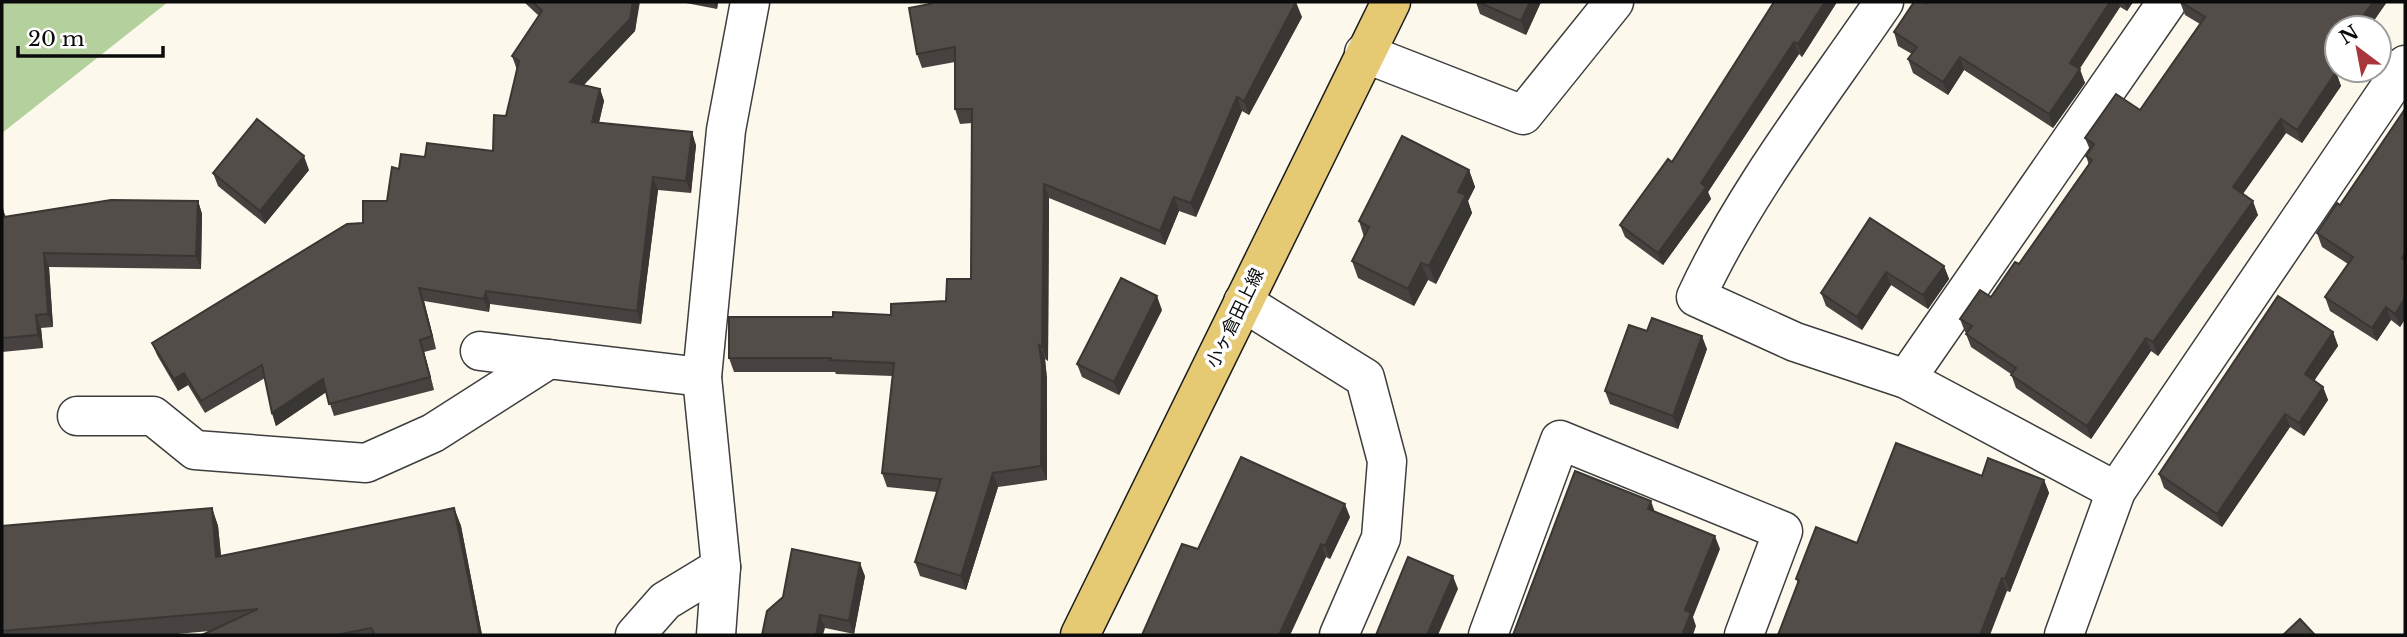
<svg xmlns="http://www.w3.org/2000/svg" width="2407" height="637" font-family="'Libre Baskerville','Noto Sans JP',serif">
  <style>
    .forest { fill: #b4d09c }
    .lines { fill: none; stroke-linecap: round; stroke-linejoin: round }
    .minor-casing { stroke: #3e3e3e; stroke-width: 41 }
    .major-casing { stroke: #1c1c1c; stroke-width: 41 }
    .minor { stroke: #fff; stroke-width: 38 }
    .major { stroke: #e6c973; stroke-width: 38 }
    .wall { fill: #47423f }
    .shaded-wall { fill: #393633 }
    .building { fill: #524d49; stroke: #393633; stroke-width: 2 }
    .labels { text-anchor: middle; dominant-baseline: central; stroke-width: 7; stroke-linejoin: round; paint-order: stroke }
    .street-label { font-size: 18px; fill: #0b0b0b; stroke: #fff }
  </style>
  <rect width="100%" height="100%" fill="#fcf9ec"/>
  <polygon class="forest" points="2,2 168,2 2,133"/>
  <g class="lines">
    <defs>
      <g id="minor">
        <path d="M 1884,2 C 1820,96 1744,193 1696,297 L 1795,342 L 1906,379 L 2116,491"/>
        <polyline points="1364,53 1523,115 1614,2"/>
        <polyline points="1243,302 1365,378 1387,461 1381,538 1339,635"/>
        <polyline points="480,351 702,377"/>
        <polyline points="1906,379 2167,2"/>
        <polyline points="77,416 153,416 195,450 366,463 433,433 549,359"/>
        <polyline points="635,635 665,601 721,567"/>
        <polyline points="716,635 721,567 702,377 726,130 750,2"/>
        <polyline points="1488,635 1560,440 1783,531 1744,635"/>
        <polyline points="2064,635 2116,491 2405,65"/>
      </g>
      <polyline id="major" points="1080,635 1391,2"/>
    </defs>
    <use href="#minor" class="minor-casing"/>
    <use href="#major" class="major-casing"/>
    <use href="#minor" class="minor"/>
    <use href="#major" class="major"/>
  </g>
  <g class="wall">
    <polygon points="524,2 645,2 640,2 635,31 584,85 600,89 604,101 599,123 696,145 691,193 658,190 641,324 490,304 489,312 424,301 436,349 424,352 434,390 334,416 326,392 276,426 272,413 265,378 205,413 188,385 178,391 157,355 152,343 363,223 387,201 399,169 425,157 493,151 506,116 517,70 512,56 539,16"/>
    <polygon points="681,2 718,2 717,9"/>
    <polygon points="1476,2 1541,2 1526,35 1480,14"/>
    <polygon points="1774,2 1837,2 1802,57 1799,54 1708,192 1711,199 1663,265 1625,237 1620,225 1672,162"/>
    <polygon points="1928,2 2133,2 2127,11 2120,7 2079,69 2085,83 2053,128 1964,70 1948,95 1913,73 1908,59 1912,54 1898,46 1894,32"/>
    <polygon points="2180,2 2337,70 2341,70 2337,75 2341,86 2302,143 2286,133 2242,194 2258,215 2158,356 2151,351 2091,439 2016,388 2011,374 1971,347 1966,334 1967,333 1965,332 1960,319 1991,297 2019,264 2089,165 2086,156 2090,150 2085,138 2140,110 2200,24 2185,15"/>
    <polygon points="930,4 1302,17 1249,115 1242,111 1196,217 1179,211 1165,245 1049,198 1048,361 1045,359 1047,379 1047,480 998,487 966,590 920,576 915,562 937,492 887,487 882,473 893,376 836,374 835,372 734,372 729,358 833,317 891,315 946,301 971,279 972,123 960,124 955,109 955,62 922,68 917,54"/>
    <polygon points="2405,109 2405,319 2400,327 2391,320 2377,341 2330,311 2325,297 2348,264 2322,247 2317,233 2340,205"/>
    <polygon points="309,170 265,224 218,186 213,173"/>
    <polygon points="1469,170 1475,187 1468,201 1472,213 1436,284 1428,280 1414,306 1358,278 1352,261 1364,237 1359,221"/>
    <polygon points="198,201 202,214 201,269 49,267 53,327 41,328 43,348 2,352 2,208 6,217"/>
    <polygon points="1870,218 1944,266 1949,279 1928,309 1891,285 1862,330 1826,306 1821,293"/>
    <polygon points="1162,310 1119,395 1082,377 1077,364"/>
    <polygon points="1647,331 1707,349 1678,429 1610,404 1605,391"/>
    <polygon points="2333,332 2338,346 2314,380 2323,387 2328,400 2304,436 2290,427 2222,527 2164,488 2159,474"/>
    <polygon points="1982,476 2044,480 2049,493 2010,592 2007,591 1798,583 1796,579 1857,543"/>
    <polygon points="212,508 218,526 221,556 454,508 461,526 482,635 202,635 210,631 166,635 2,635 2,526"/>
    <polygon points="1350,517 1330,559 1326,557 1290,635 1198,549"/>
    <polygon points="865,576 854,634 825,628 762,635"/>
  </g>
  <g class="shaded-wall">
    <polygon points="633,2 639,2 635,31 575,94 570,82"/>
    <polygon points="714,2 718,2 717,9"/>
    <polygon points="1296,2 1302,17 1249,115 1244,101"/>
    <polygon points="1530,2 1541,2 1526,35 1521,21"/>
    <polygon points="1825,2 1837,2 1802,57 1798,44"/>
    <polygon points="2110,2 2118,2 2120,7 2075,76 2070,63"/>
    <polygon points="2124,2 2133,2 2127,11"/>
    <polygon points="2373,2 2387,2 2369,28 2355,28"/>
    <polygon points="1794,42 1799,54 1708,192 1711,199 1663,265 1658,253 1701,183"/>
    <polygon points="2337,55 2337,70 2341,70 2337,75 2341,86 2302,143 2297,130 2329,67"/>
    <polygon points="1960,57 1964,70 1948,95 1943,82"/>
    <polygon points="2080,69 2085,83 2053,128 2049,114"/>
    <polygon points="600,89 604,101 596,134 592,122"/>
    <polygon points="1237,97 1242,111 1196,217 1191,203"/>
    <polygon points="2281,119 2286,133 2238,201 2233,187"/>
    <polygon points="692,132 696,145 691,193 686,181"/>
    <polygon points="304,156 309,170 265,224 260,211"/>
    <polygon points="1469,170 1475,187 1468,201 1472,213 1436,284 1429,266 1458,192"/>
    <polygon points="653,177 658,190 641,324 637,311"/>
    <polygon points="1044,184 1049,198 1048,361 1042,347"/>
    <polygon points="1174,197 1179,211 1165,245 1160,231"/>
    <polygon points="198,201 202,214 201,269 196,256"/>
    <polygon points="2253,201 2258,215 2158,356 2153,342"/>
    <polygon points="44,253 49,267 53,327 48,314"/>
    <polygon points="1421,263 1428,280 1414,306 1408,289"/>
    <polygon points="1944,266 1949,279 1928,309 1923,295"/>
    <polygon points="1886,272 1891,285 1862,330 1857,317"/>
    <polygon points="419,288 424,301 436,349 432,336"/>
    <polygon points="486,291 490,304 489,312 484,299"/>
    <polygon points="1157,296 1162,310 1119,395 1114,382"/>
    <polygon points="2405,298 2405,319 2400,327 2395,314"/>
    <polygon points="2386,307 2391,320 2377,341 2372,328"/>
    <polygon points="36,315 41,328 43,348 38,335"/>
    <polygon points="2333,332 2338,346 2310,387 2305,374"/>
    <polygon points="1702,336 1707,349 1678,429 1673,416"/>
    <polygon points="2146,338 2151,351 2091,439 2087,426"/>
    <polygon points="420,340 424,352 434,390 430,377"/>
    <polygon points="1039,345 1045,359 1047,379 1047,480 1041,466"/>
    <polygon points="184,373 188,385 178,391 174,379"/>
    <polygon points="323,379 328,391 276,426 272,413"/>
    <polygon points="2323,387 2328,400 2304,436 2299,423"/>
    <polygon points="2285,414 2290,427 2222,527 2217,514"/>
    <polygon points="993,473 998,487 966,590 961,576"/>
    <polygon points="2044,480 2049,493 2010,592 2005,579"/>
    <polygon points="1651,501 1656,515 1648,509"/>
    <polygon points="1345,504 1350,517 1330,559 1325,546"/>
    <polygon points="212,508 218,526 223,575 216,557"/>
    <polygon points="454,508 461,526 482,635 480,635"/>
    <polygon points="1715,536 1720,549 1693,617 1696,626 1693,635 1682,635 1685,610"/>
    <polygon points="1321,544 1326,557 1290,635 1279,635"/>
    <polygon points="860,563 865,576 854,634 849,621"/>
    <polygon points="1453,576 1458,589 1438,635 1427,635"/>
    <polygon points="2002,578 2007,591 1990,635 1980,635"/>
    <polygon points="820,615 825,628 823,635 816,635"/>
  </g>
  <g class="building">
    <polygon points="533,2 633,2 630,19 570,82 600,89 592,122 692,132 686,181 653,177 637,311 486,291 484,299 419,288 432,336 420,340 430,377 329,404 323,379 272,413 262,365 201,401 184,373 174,379 152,343 347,224 363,223 363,201 387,201 392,167 399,169 401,154 425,157 427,143 493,151 494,115 506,116 519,61 512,56 542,11"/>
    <polygon points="929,2 1296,2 1244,101 1237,97 1191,203 1174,197 1160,231 1044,184 1042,347 1039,345 1042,364 1041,466 993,473 961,576 915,562 941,479 882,473 894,363 830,360 831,358 729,358 729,317 833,317 833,312 891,315 891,304 946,301 947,279 971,279 972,109 955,109 955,47 917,54 909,8 930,4"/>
    <polygon points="1478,2 1530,2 1521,21"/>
    <polygon points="1774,2 1825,2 1798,44 1794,42 1701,183 1706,187 1658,253 1620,225 1668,159 1672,162"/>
    <polygon points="1914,2 1925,2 1927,3 1928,2 2110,2 2070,63 2080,69 2049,114 1960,57 1943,82 1908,59 1917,47 1894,32"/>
    <polygon points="2181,2 2373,2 2355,28 2337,28 2337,55 2329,67 2336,72 2297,130 2281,119 2233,187 2253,201 2153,342 2146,338 2087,426 2011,375 2016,368 1966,334 1972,326 1960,319 1980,290 1991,297 2015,262 2019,264 2092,160 2086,156 2094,144 2085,138 2116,94 2140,110 2205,17"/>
    <polygon points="2405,109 2405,253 2402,258 2405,260 2405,298 2395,314 2386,307 2372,328 2325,297 2353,257 2317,233 2337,203 2340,205"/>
    <polygon points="257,119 304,156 260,211 213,173"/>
    <polygon points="1402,136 1469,170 1458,192 1466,195 1429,266 1421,263 1408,289 1352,261 1369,227 1359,221"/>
    <polygon points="111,200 198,201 196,256 44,253 48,314 36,315 38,335 2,338 2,208 4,217"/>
    <polygon points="1870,218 1944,266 1923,295 1886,272 1857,317 1821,293"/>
    <polygon points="1121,278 1157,296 1114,382 1077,364"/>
    <polygon points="2278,296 2333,332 2305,374 2323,387 2299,423 2285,414 2217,514 2159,474"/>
    <polygon points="1652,318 1702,336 1673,416 1605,391 1629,325 1647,331"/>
    <polygon points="1896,443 1982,476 1988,458 2044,480 2005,579 2002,578 1980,635 1778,635 1799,580 1796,579 1816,527 1857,543"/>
    <polygon points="1241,457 1345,504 1325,546 1321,544 1279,635 1142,635 1182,544 1198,549"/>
    <polygon points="1575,471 1651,501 1648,509 1715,536 1685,610 1691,613 1682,635 1513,635"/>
    <polygon points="212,508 216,557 454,508 480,635 375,635 371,628 336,635 202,635 258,609 2,631 2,526"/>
    <polygon points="792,549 860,563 849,621 820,615 816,635 762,635 767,611 783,597"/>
    <polygon points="1408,557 1453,576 1427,635 1376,635"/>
    <polygon points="2300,619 2315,635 2283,635"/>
  </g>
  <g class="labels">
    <g class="street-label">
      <text transform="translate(1235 318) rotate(-64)">小ヶ倉田上線</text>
    </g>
  </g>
  <rect width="2407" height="637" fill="none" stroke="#0b0b0b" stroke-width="7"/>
  <g transform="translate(2358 49) rotate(328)"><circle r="33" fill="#ffffff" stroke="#9d9d9d" stroke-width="2"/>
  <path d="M0-5L12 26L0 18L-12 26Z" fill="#a8373c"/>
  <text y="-10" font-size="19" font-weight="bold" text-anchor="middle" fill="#0b0b0b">N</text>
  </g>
  <path d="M18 46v10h145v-10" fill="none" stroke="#0b0b0b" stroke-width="3.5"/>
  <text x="28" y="46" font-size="21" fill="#0b0b0b" stroke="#ffffff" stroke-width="5" paint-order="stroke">20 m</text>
</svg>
